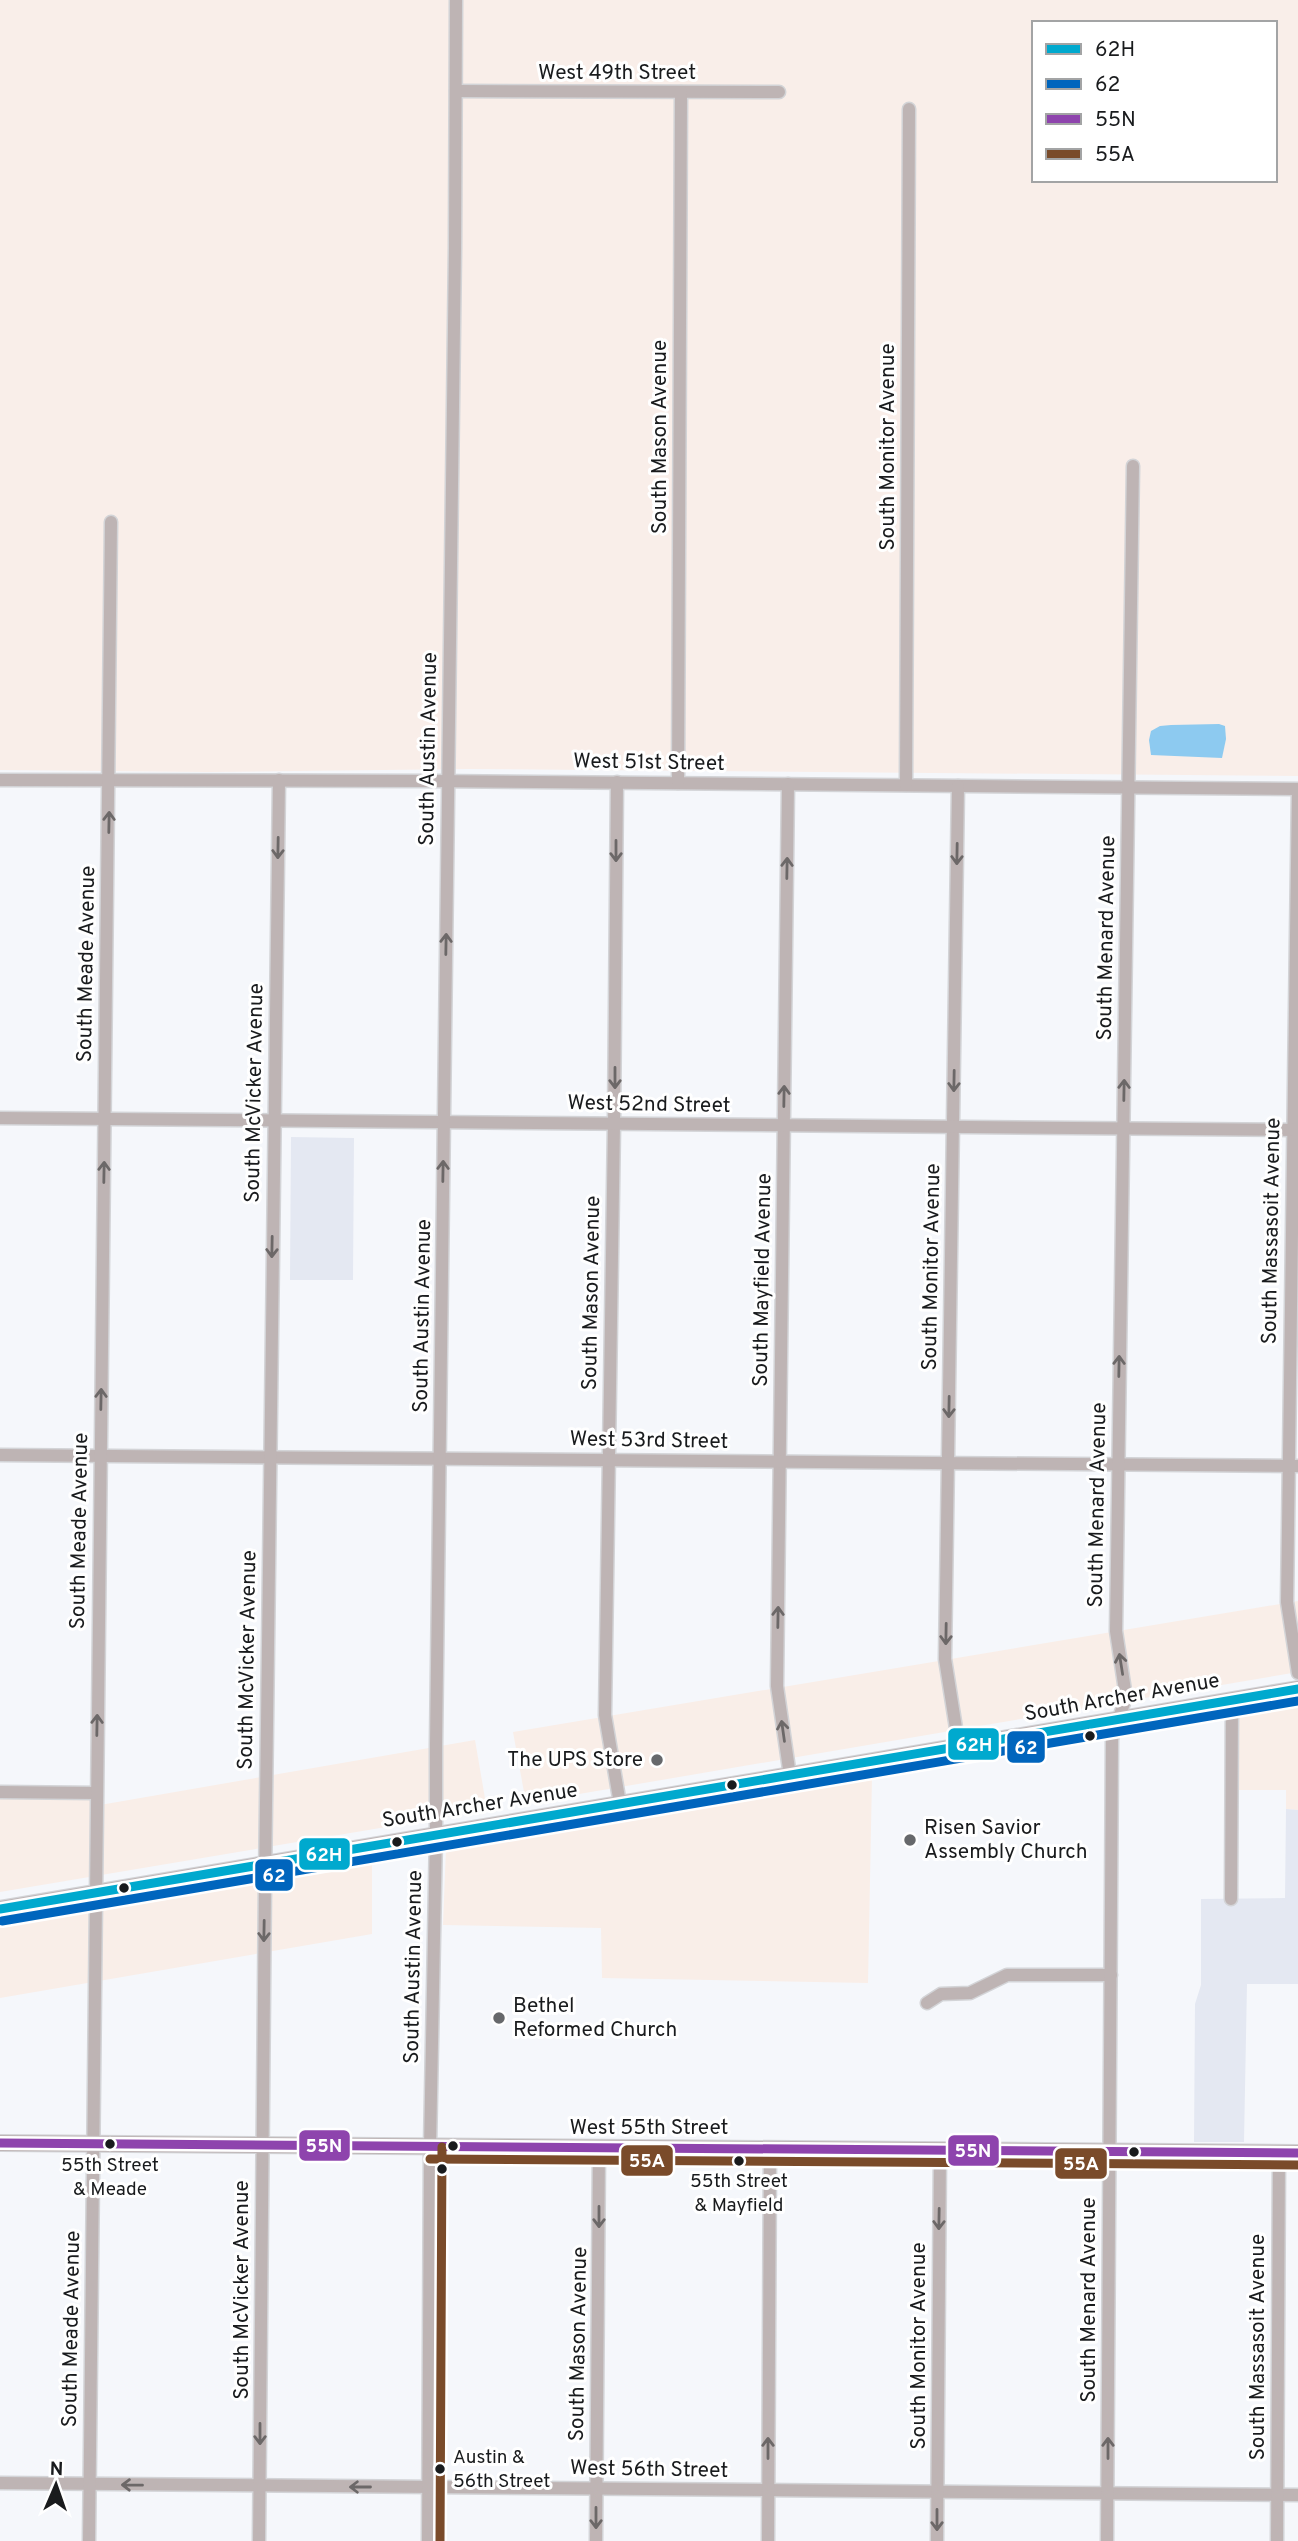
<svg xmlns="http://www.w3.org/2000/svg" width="1298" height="2541" font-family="Overpass,sans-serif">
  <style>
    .commercial { fill: #f9eee8 }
    .industrial { fill: #f9eee9; fill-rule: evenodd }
    .built { fill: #e4e8f2 }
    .water { fill: #8dcaf0 }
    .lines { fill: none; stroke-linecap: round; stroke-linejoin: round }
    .minor-casing { stroke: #d3d4d7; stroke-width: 15 }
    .major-casing { stroke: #d3d4d7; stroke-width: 18 }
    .minor { stroke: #beb4b4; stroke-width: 12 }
    .major { stroke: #bfb6b7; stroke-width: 16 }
    .bus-1-casing { stroke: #fff; stroke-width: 14 }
    .bus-2-casing { stroke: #fff; stroke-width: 14 }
    .bus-3-casing { stroke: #fff; stroke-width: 14 }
    .bus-4-casing { stroke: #fff; stroke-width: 14 }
    .bus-1 { stroke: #00a9ce; stroke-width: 9 }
    .bus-2 { stroke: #0065bd; stroke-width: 9 }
    .bus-3 { stroke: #8e44ad; stroke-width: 9 }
    .bus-4 { stroke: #7a4b2a; stroke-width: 9 }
    .oneway { stroke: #6c6868 }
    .bus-dot { fill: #191b1d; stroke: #fff; stroke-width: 2.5 }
    .poi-dot { fill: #66686b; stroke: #fff; stroke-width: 2.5 }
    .labels { text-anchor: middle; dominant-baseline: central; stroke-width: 6; stroke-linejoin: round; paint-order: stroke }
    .bus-label { font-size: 19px; fill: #191b1d; stroke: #fff }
    .street-label { font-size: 21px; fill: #191b1d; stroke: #fff }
    .poi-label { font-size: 21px; fill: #191b1d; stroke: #fff; text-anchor: start }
    .line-badge { stroke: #fff; stroke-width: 2.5 }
    .badge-label { font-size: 19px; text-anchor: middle; font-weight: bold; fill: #fff }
  </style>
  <rect width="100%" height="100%" fill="#f5f7fb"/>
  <g class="commercial">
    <polygon points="1298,1601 1298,1672 526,1803 513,1732"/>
    <polygon points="1298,1703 1298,1810 1286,1809 1286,1790 1237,1790 1239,1713"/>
    <polygon points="475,1740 487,1810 0,1892 0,1795 99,1797 100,1805"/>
    <polygon points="872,1777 868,1983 602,1978 601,1928 443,1925 446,1848"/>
    <polygon points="372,1861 372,1934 0,1998 0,1925"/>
  </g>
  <path class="industrial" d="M 0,0 L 1298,0 L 1298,776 L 468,769 L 208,772 L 0,770 ZM 1034,23 L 1275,23 L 1275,180 L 1034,180 Z"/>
  <g class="built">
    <polygon points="291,1137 354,1138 353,1280 290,1280"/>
    <polygon points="1286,1809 1298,1810 1298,1984 1247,1984 1244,2142 1194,2142 1195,2004 1201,1985 1201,1899 1285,1898"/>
  </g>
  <polygon class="water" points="1219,724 1225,726 1226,739 1222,758 1151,755 1149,740 1151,731 1160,726 1171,725"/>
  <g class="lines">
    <defs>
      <g id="minor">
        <polyline points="456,91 779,92"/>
        <polyline points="0,780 434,781 1298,789 1287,1602 1298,1673"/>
        <polyline points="617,782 614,1124 605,1715 620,1804"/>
        <polyline points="678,783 681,92"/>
        <polyline points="788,784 777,1686 790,1776"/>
        <polyline points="906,785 909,109"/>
        <polyline points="958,786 945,1659 959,1747"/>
        <polyline points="0,1118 1298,1130"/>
        <polyline points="0,1455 1298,1466"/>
        <polyline points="0,1792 96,1793"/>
        <polyline points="1231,1899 1232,1700"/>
        <polyline points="927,2003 941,1994 970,1993 1007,1975 1111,1975"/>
        <polyline points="0,2483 1298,2495"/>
        <polyline points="89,2541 111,522"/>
        <polyline points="259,2541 265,1882 279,780"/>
        <polyline points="428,2541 430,2147 436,1833 436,1745 455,248 456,0"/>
        <polyline points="596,2541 599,2148"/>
        <polyline points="768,2541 770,2150"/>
        <polyline points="937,2541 940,2151"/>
        <polyline points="1107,2541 1112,1739 1126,1697 1116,1631 1133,466"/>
        <polyline points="1277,2541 1279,2153"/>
      </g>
      <g id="major">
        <polyline points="0,1909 1298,1689"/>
        <polyline points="0,2143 1298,2153"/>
      </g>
    </defs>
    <use href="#minor" class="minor-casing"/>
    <use href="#major" class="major-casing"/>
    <use href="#minor" class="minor"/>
    <use href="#major" class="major"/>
    <defs>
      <polyline id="bus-1" points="0,1909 1298,1689"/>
      <polyline id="bus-2" points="2,1921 1298,1701"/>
      <polyline id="bus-3" points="0,2143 1298,2153"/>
      <g id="bus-4">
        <polyline points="430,2159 1298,2165"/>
        <polyline points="440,2541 442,2147"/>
      </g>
    </defs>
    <use href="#bus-1" class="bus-1-casing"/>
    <use href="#bus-2" class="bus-2-casing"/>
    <use href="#bus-3" class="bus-3-casing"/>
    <use href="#bus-4" class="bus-4-casing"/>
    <use href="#bus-1" class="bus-1"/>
    <use href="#bus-2" class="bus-2"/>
    <use href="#bus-3" class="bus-3"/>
    <use href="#bus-4" class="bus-4"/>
  </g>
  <defs><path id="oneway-shaft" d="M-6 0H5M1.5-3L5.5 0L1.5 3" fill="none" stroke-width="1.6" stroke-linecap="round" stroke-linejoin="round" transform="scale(1.75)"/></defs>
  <g class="oneway">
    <use href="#oneway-shaft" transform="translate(109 822) rotate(-89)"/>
    <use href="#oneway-shaft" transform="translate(278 848) rotate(91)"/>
    <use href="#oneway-shaft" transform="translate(616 851) rotate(90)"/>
    <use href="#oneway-shaft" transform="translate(957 854) rotate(91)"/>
    <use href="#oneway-shaft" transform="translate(787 868) rotate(-89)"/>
    <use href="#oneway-shaft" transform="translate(446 944) rotate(-89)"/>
    <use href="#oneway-shaft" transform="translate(615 1078) rotate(90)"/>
    <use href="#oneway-shaft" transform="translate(954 1081) rotate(91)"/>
    <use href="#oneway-shaft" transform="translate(1124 1090) rotate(-89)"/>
    <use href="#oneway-shaft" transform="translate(784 1096) rotate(-89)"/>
    <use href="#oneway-shaft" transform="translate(443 1171) rotate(-89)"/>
    <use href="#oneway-shaft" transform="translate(104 1172) rotate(-89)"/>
    <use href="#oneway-shaft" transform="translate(272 1247) rotate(91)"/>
    <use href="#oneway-shaft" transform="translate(1119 1366) rotate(-89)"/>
    <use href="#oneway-shaft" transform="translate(101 1399) rotate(-89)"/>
    <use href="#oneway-shaft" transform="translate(949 1407) rotate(91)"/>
    <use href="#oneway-shaft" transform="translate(778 1617) rotate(-89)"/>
    <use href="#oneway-shaft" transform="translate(946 1634) rotate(91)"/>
    <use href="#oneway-shaft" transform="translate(1121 1664) rotate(-99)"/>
    <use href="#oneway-shaft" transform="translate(97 1725) rotate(-89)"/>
    <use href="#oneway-shaft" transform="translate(783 1731) rotate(-98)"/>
    <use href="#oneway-shaft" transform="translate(264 1931) rotate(91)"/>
    <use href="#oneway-shaft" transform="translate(599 2217) rotate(90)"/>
    <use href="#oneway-shaft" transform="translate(939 2219) rotate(91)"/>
    <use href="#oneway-shaft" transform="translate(260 2434) rotate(90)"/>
    <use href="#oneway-shaft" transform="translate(768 2448) rotate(-90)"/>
    <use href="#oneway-shaft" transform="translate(1108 2448) rotate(-90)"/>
    <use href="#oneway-shaft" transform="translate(132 2485) rotate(-179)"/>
    <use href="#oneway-shaft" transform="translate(360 2487) rotate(-180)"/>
    <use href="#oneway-shaft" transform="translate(596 2518) rotate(90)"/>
    <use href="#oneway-shaft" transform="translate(937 2520) rotate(90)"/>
  </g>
  <g class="bus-dot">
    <circle cx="1090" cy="1736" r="6"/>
    <circle cx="732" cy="1785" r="6"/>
    <circle cx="397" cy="1842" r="6"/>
    <circle cx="124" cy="1888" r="6"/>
    <circle cx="110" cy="2144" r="6"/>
    <circle cx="453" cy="2146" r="6"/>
    <circle cx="1134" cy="2152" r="6"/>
    <circle cx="739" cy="2161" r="6"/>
    <circle cx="442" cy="2169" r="6"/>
    <circle cx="440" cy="2469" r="6"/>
  </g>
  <g class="poi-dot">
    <circle cx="657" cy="1760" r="7"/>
    <circle cx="910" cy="1840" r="7"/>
    <circle cx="499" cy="2018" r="7"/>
  </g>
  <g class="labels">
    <g class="bus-label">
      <text x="110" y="2166">55th Street<tspan x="110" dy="24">&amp; Meade</tspan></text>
      <text x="739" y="2182">55th Street<tspan x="739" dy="24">&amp; Mayfield</tspan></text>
      <text x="453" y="2458" text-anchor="start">Austin &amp;<tspan x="453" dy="24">56th Street</tspan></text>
    </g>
    <g class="street-label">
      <text x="617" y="73">West 49th Street</text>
      <text transform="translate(660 437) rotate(-90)">South Mason Avenue</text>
      <text transform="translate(888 447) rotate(-90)">South Monitor Avenue</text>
      <text transform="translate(429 749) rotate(-89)">South Austin Avenue</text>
      <text transform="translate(649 763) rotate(1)">West 51st Street</text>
      <text transform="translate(1107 938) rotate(-89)">South Menard Avenue</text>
      <text transform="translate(87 964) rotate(-89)">South Meade Avenue</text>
      <text transform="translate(255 1093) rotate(-89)">South McVicker Avenue</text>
      <text transform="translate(649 1105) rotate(1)">West 52nd Street</text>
      <text transform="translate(1272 1231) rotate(-89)">South Massasoit Avenue</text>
      <text transform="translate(932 1267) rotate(-89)">South Monitor Avenue</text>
      <text transform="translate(763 1280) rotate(-89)">South Mayfield Avenue</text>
      <text transform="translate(592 1293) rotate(-89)">South Mason Avenue</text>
      <text transform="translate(423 1316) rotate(-89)">South Austin Avenue</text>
      <text transform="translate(649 1441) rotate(1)">West 53rd Street</text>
      <text transform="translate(1098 1505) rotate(-89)">South Menard Avenue</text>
      <text transform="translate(80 1531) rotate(-89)">South Meade Avenue</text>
      <text transform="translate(248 1660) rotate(-89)">South McVicker Avenue</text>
      <text transform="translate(1122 1698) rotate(-10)">South Archer Avenue</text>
      <text transform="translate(480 1806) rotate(-9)">South Archer Avenue</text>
      <text transform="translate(414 1967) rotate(-89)">South Austin Avenue</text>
      <text x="649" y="2128">West 55th Street</text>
      <text transform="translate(242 2290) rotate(-90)">South McVicker Avenue</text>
      <text transform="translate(1089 2300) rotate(-90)">South Menard Avenue</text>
      <text transform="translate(72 2329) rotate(-89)">South Meade Avenue</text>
      <text transform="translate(579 2344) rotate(-89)">South Mason Avenue</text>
      <text transform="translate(919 2346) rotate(-90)">South Monitor Avenue</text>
      <text transform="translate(1258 2347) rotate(-90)">South Massasoit Avenue</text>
      <text transform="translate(649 2470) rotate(1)">West 56th Street</text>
    </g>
    <g class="poi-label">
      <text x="643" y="1760" text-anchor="end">The UPS Store</text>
      <text x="924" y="1828">Risen Savior<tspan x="924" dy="24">Assembly Church</tspan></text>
      <text x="513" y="2006">Bethel<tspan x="513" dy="24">Reformed Church</tspan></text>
    </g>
  </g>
  <g class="line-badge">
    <rect x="947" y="1727" width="53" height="34" rx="7" fill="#00a9ce"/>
    <rect x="1006" y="1730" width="40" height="34" rx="7" fill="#0065bd"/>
    <rect x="298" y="1837" width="53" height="34" rx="7" fill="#00a9ce"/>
    <rect x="254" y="1858" width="40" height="34" rx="7" fill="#0065bd"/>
    <rect x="298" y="2129" width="53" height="33" rx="7" fill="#8e44ad"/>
    <rect x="947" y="2134" width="53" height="33" rx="7" fill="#8e44ad"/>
    <rect x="620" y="2144" width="54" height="33" rx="7" fill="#7a4b2a"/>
    <rect x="1054" y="2147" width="54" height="33" rx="7" fill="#7a4b2a"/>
  </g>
  <g class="badge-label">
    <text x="974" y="1751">62H</text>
    <text x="1026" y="1754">62</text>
    <text x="324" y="1861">62H</text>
    <text x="274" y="1882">62</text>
    <text x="324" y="2152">55N</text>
    <text x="973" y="2157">55N</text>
    <text x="647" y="2167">55A</text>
    <text x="1081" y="2170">55A</text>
  </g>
  <rect x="1032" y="21" width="245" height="161" fill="#ffffff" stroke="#a3a4a5" stroke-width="2"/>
  <rect x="1046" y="44" width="35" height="10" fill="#00a9ce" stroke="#a3a4a5" stroke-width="2"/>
  <text x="1095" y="56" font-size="21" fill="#191b1d">62H</text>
  <rect x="1046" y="79" width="35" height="10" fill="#0065bd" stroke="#a3a4a5" stroke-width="2"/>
  <text x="1095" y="91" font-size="21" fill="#191b1d">62</text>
  <rect x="1046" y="114" width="35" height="10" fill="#8e44ad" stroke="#a3a4a5" stroke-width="2"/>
  <text x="1095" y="126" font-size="21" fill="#191b1d">55N</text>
  <rect x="1046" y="149" width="35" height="10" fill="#7a4b2a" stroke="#a3a4a5" stroke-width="2"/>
  <text x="1095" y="161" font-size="21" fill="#191b1d">55A</text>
  <g transform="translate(56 2485) rotate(2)" stroke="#ffffff" stroke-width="5" paint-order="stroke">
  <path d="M0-5L12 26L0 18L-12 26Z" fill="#191b1d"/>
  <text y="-10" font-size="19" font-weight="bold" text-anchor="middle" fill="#191b1d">N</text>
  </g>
</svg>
